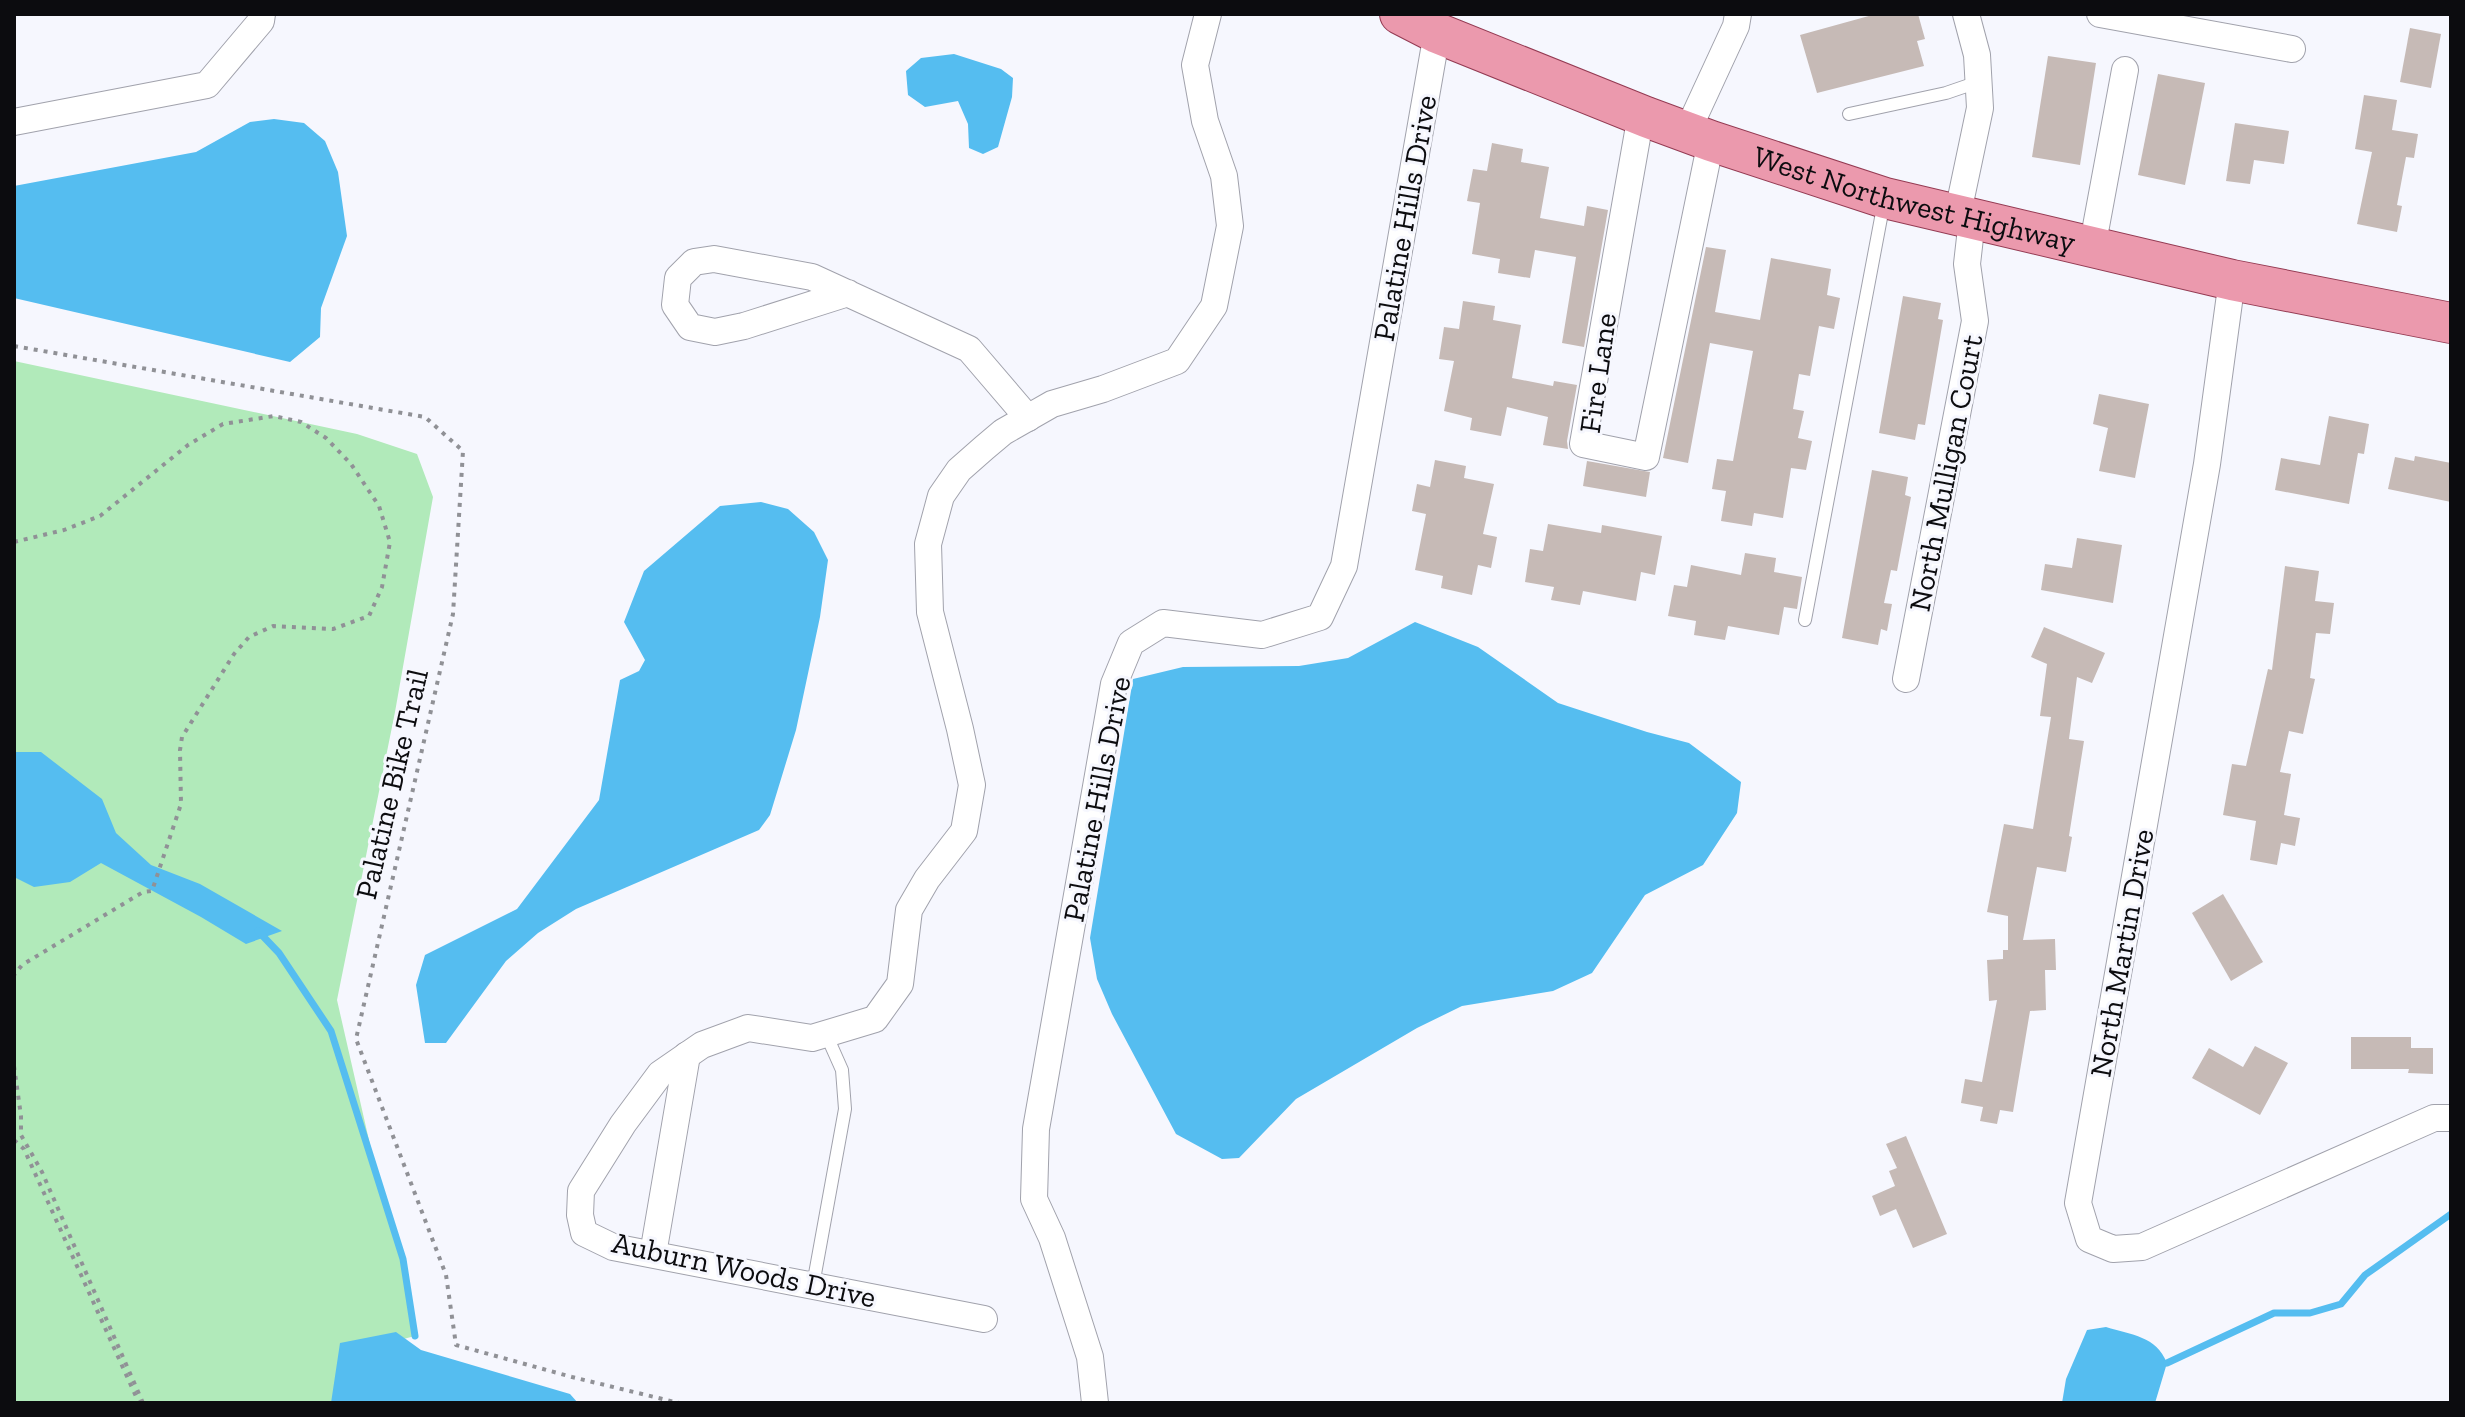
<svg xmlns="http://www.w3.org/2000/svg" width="2465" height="1417" font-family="'Zilla Slab',serif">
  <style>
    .green { fill: #b1eaba }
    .water { fill: #55bdf0 }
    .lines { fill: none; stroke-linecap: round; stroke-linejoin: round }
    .stream { stroke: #55bdf0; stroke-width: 7 }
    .building { fill: #c6bab6 }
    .lane-casing { stroke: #a1a2ac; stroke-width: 14 }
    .street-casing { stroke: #a1a2ac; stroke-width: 28 }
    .primary-casing { stroke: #943b53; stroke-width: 42 }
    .path { stroke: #909196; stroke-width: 4; stroke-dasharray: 4 6; stroke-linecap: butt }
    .lane { stroke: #fff; stroke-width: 12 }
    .street { stroke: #fff; stroke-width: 26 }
    .primary { stroke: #eb99ad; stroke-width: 40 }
    .labels { text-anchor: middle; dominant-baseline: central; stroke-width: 6; stroke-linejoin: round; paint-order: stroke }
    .street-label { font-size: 30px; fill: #0c0c0f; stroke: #f6f7fe }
  </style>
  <rect width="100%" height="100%" fill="#f6f7fe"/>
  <polygon class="green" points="14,361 357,434 417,454 433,497 395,712 337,1000 379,1184 403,1259 415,1336 384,1344 337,1403 14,1403"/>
  <g class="water">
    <polygon points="954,54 1001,69 1013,78 1012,97 998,147 983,154 969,148 968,124 958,101 925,107 908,95 906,71 921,58"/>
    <polygon points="274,119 304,123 325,141 338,172 347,236 321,308 320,337 290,362 14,298 14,186 196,152 250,122"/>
    <polygon points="761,502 788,509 814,532 828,560 820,617 796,730 770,815 759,830 576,909 538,933 506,961 446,1043 425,1043 416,985 425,955 517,909 599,800 620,680 639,671 645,660 624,622 644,571 720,506"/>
    <polygon points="1415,622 1478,647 1558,703 1647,732 1689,743 1741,782 1737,813 1703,865 1645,895 1592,973 1553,991 1462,1006 1417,1028 1296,1099 1239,1158 1222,1159 1176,1134 1112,1014 1097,979 1090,938 1133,679 1183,667 1299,666 1348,658"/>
    <polygon points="14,752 41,752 102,799 116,833 151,865 200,884 282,931 246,944 201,917 101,863 70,882 34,887 14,877"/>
    <path d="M 2106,1327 C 2132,1335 2156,1336 2167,1363 L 2155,1403 L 2062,1403 L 2066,1379 L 2087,1330 Z"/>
    <polygon points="396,1332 421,1350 570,1394 578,1403 331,1403 340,1343"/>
  </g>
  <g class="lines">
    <g class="stream">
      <polyline points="258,931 279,953 331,1031 403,1259 415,1336"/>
      <polyline points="2167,1363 2274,1313 2310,1313 2341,1304 2365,1275 2451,1214"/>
    </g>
  </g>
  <g class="building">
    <polygon points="1876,14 1918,14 1925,39 1917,41 1924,66 1817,93 1800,35"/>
    <polygon points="2410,28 2441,34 2431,88 2400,82"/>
    <polygon points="2048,56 2096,63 2080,165 2032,157"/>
    <polygon points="2158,74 2205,83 2185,185 2138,175"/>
    <polygon points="2364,95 2397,100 2392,130 2418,134 2414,158 2406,157 2397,205 2402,206 2397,232 2357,224 2372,152 2355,149"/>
    <polygon points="2235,123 2289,131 2284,164 2254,160 2250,184 2226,181"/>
    <polygon points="1492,143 1523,149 1521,162 1549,167 1540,218 1584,226 1587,206 1608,210 1584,347 1562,343 1576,257 1535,250 1530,278 1498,273 1500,259 1472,254 1480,203 1467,201 1473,169 1487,171"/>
    <polygon points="1706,247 1726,250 1715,312 1760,320 1771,258 1831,269 1827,295 1840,298 1834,329 1819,326 1810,376 1799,374 1793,409 1804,411 1798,438 1812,441 1806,470 1791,468 1783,518 1754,513 1752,526 1721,521 1726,491 1712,489 1717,459 1733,461 1753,351 1710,343 1688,463 1663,458"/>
    <polygon points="1903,296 1941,303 1938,319 1943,320 1925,425 1918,424 1915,440 1879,433"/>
    <polygon points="1463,301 1495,306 1493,320 1521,325 1512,378 1553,386 1554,381 1577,385 1567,441 1568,449 1543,445 1548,417 1507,407 1501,436 1470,430 1472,418 1444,411 1454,361 1439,359 1444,327 1459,329"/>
    <polygon points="2099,394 2149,404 2135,478 2099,471 2108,428 2093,424"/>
    <polygon points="2329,416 2369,424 2364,454 2358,453 2349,504 2275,490 2281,458 2320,465"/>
    <polygon points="2415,456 2451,463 2451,502 2388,489 2395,457 2414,461"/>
    <polygon points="1435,460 1466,466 1464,478 1494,484 1483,534 1497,537 1491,568 1478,565 1472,595 1441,588 1443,576 1415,570 1426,514 1412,511 1417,484 1430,487"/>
    <polygon points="1587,461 1650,472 1646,497 1583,486"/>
    <polygon points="1872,470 1908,477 1905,495 1911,497 1897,571 1891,570 1884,603 1892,604 1887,631 1881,629 1878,645 1842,638"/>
    <polygon points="1548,524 1601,533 1602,525 1662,536 1655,575 1641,572 1636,601 1583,591 1580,605 1551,600 1554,587 1525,582 1530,549 1543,551"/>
    <polygon points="2077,538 2122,545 2113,603 2041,590 2045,564 2072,568"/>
    <polygon points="1745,553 1776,558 1774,572 1802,577 1797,609 1784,607 1779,635 1728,626 1725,640 1694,635 1696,621 1668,616 1674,585 1687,587 1691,565 1741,575"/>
    <polygon points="2285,566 2319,571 2315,601 2334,603 2330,634 2316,633 2310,678 2315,679 2303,734 2289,731 2280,772 2291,774 2284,815 2300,818 2295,846 2281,843 2277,865 2250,860 2256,821 2223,815 2232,764 2246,766 2268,669 2272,670"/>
    <polygon points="2044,627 2105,653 2092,683 2077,677 2069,739 2084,741 2069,836 2072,837 2066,872 2037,867 2023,940 2055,939 2056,970 2045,970 2046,1010 2030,1011 2013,1112 2000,1110 1997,1124 1980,1121 1983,1107 1961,1103 1965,1079 1982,1082 1997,1000 1989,1001 1987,960 2003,959 2003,950 2008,950 2008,916 1987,912 2004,824 2033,829 2051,717 2040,716 2047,664 2031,657"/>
    <polygon points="2223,894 2263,962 2231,981 2192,913"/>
    <polygon points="2351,1037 2411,1037 2411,1048 2433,1048 2433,1074 2408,1073 2409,1069 2351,1069"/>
    <polygon points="2255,1046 2288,1063 2260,1115 2192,1078 2209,1048 2243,1067"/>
    <polygon points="1906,1136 1947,1234 1913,1248 1896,1209 1880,1216 1872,1196 1895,1186 1889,1171 1897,1168 1886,1144"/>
  </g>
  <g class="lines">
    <defs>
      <g id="lane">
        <polyline points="1849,114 1946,93 1978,82"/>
        <polyline points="1805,620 1884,202"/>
        <polyline points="813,1285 845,1109 842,1070 826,1034"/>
      </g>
      <g id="street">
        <polyline points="2100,14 2292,49"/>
        <polyline points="1641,115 1583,444 1646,457 1711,141"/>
        <polyline points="14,122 207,85 261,21 262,14"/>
        <polyline points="1687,132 1736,26 1738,14"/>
        <polyline points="1957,217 1980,108 1977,55 1966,14"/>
        <polyline points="2092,248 2125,70"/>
        <polyline points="2232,280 2207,464 2078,1203 2089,1239 2113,1249 2142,1247 2434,1118 2451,1118"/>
        <polyline points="848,293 744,326 715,332 690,327 675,305 678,278 694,262 714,259 812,277 969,349 1028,418"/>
        <polyline points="1906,679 1975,321 1967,264 1972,220"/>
        <polyline points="653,1254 687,1055"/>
        <polyline points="984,1319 613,1247 584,1233 580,1215 581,1191 623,1124 660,1074 702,1045 748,1028 812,1038 875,1019 900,984 909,910 927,879 964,831 972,785 960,729 930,612 928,544 941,496 959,470 984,448 1003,432 1052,404 1103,389 1177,361 1214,306 1230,226 1224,176 1205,121 1195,65 1208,14"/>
        <polyline points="1095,1403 1090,1357 1052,1238 1034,1199 1036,1129 1114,684 1131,643 1163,623 1262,635 1320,617 1344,566 1437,33"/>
      </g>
      <g id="primary">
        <path id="s1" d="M 1400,14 L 1437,33 L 1646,117 L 1711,141 L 1885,198 L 2232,280 L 2451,323"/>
      </g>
    </defs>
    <use href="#lane" class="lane-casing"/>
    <use href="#street" class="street-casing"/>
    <use href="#primary" class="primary-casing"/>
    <g class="path">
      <polyline points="14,346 425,417 463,451 453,614 356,1039 446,1275 456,1345 572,1377 679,1403"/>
      <polyline points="14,542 64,530 100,516 188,445 223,424 274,416 301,422 326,438 351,464 379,506 390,542 382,587 369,616 333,629 273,626 249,637 234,654 182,737 180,750 181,804 152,891 143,892 22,965 14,975"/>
      <polyline points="14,1066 21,1116 21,1135 42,1172 143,1403"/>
      <polyline points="14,1140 24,1149 139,1403"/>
    </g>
    <use href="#lane" class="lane"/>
    <use href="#street" class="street"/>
    <use href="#primary" class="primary"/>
  </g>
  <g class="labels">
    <g class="street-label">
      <text stroke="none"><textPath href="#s1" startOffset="548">West Northwest Highway</textPath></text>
      <text transform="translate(1405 218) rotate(-80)">Palatine Hills Drive</text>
      <text transform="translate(1598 373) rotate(-82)">Fire Lane</text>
      <text transform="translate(1946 473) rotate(-79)">North Mulligan Court</text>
      <text transform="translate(392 784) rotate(-77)">Palatine Bike Trail</text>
      <text transform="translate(1097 799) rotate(-79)">Palatine Hills Drive</text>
      <text transform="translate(2122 953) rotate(-80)">North Martin Drive</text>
      <text transform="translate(744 1270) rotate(12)">Auburn Woods Drive</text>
    </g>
  </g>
  <rect width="2465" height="1417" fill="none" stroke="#0c0c0f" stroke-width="32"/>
</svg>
